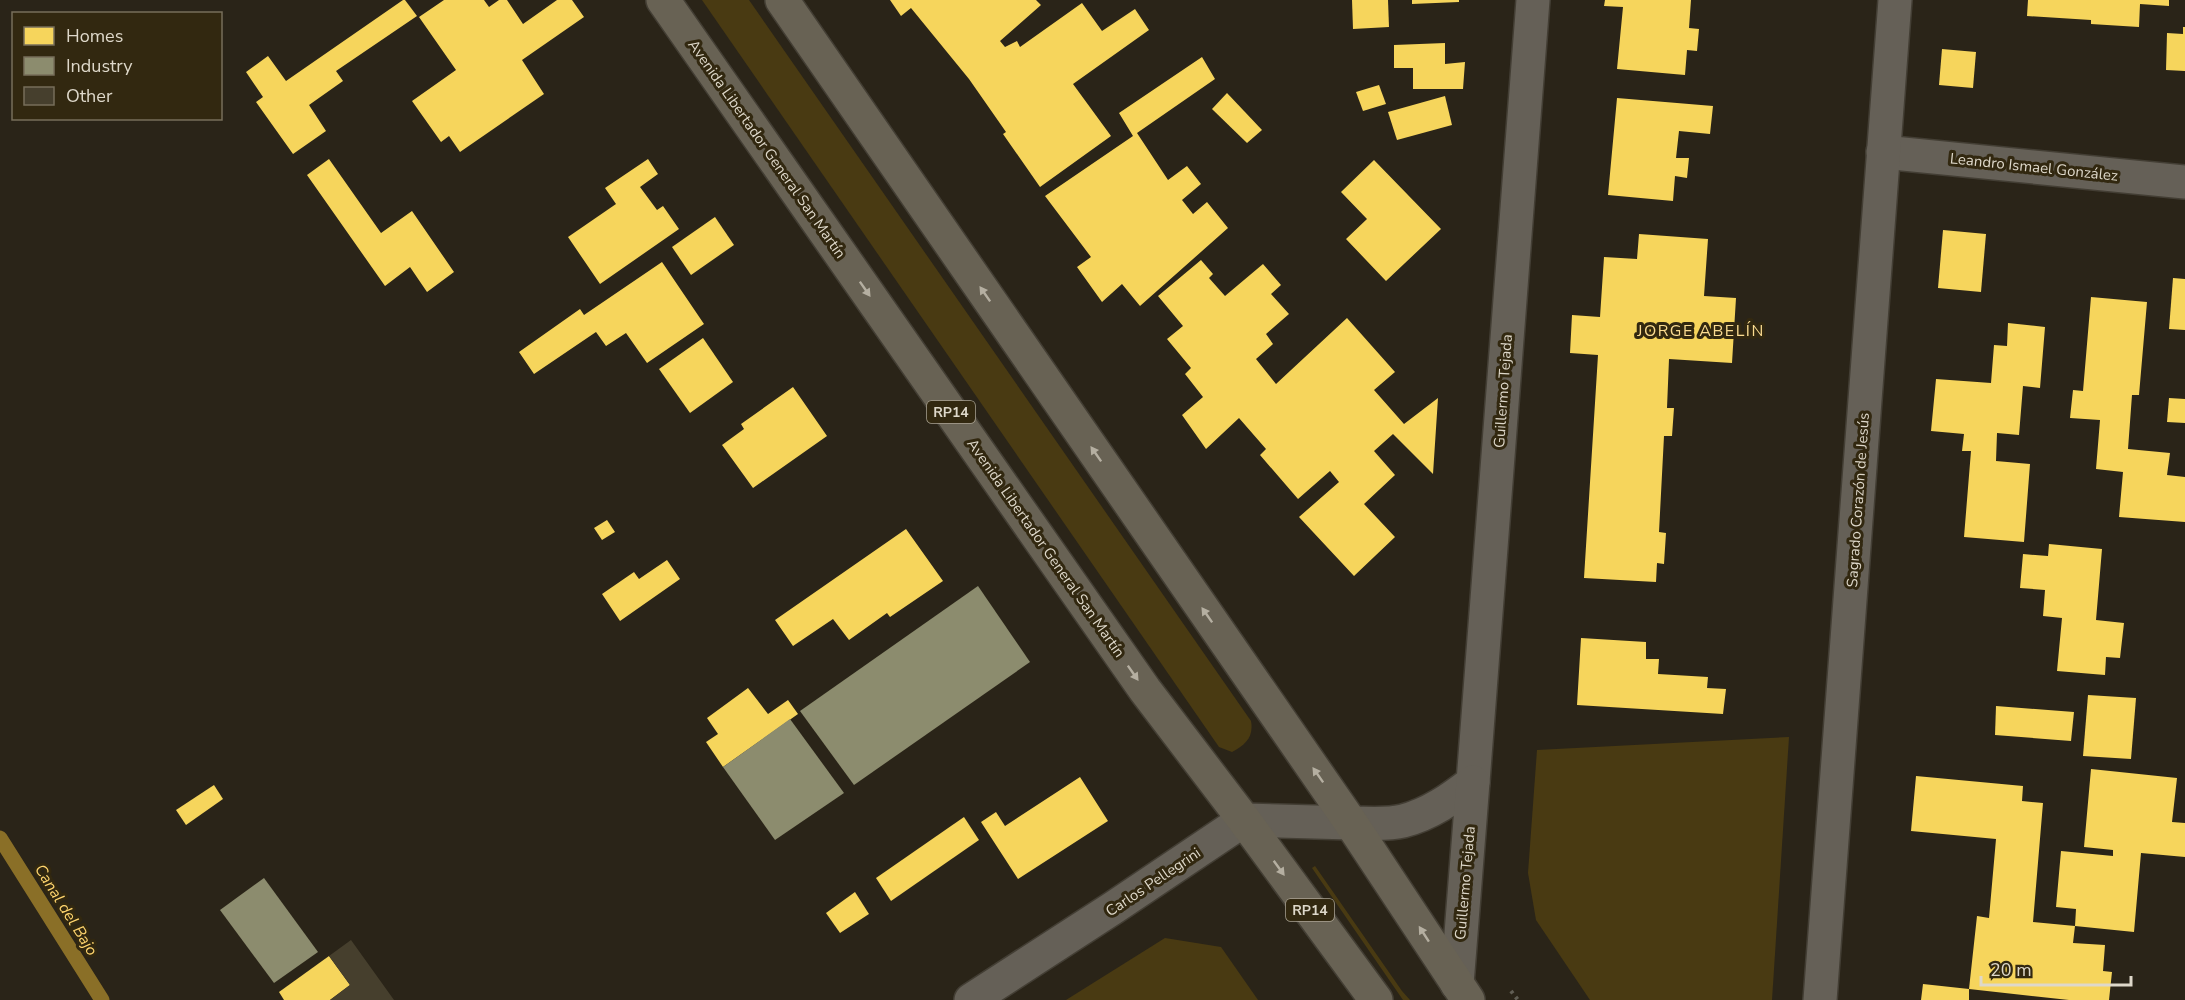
<svg xmlns="http://www.w3.org/2000/svg" width="2185" height="1000" font-family="'Nunito Sans',sans-serif">
  <style>
    .green { fill: #493a12 }
    .homes { fill: #f6d55c }
    .industry { fill: #8c8c6e }
    .lines { fill: none; stroke-linecap: round; stroke-linejoin: round }
    .stream { stroke: #8a6f27; stroke-width: 15 }
    .building { fill: #463f2d }
    .minor-casing { stroke: #433e34; stroke-width: 36 }
    .secondary-casing { stroke: #433e34; stroke-width: 36 }
    .primary-casing { stroke: #433e34; stroke-width: 36 }
    .path { stroke: #615e54; stroke-width: 4; stroke-dasharray: 3 4.5; stroke-linecap: butt }
    .minor { stroke: #656057; stroke-width: 33 }
    .secondary { stroke: #656057; stroke-width: 33 }
    .primary { stroke: #686254; stroke-width: 33 }
    .oneway { fill: #b5afa1 }
    .labels { text-anchor: middle; dominant-baseline: central; stroke-width: 6; stroke-linejoin: round; paint-order: stroke }
    .shield { fill: #322810; stroke: #aaa392; stroke-width: 1.5 }
    .shield-label { font-size: 14px; font-weight: bold; fill: #ded8ca }
    .street-label { font-size: 15px; fill: #ded8ca; stroke: #322810 }
    .neighbourhood-label { font-size: 16px; letter-spacing: 1.5px; fill: #fbdc91; stroke: #322810 }
    .water-label { font-size: 16px; font-style: italic; fill: #ffd56e; stroke: #322810 }
  </style>
  <rect width="100%" height="100%" fill="#2a2418"/>
  <g class="green">
    <path d="M 702,0 L 749,0 L 1251,721 C 1254,737 1245,745 1232,752 L 1219,747 Z"/>
    <polygon points="1789,737 1772,1000 1590,1000 1536,920 1528,873 1537,750"/>
    <polygon points="1315,866 1402,991 1410,1000 1403,1000 1312,868"/>
    <polygon points="1165,938 1221,947 1258,1000 1066,1000"/>
  </g>
  <g class="homes">
    <polygon points="403,0 405,0 417,16 336,71 343,81 309,105 326,131 293,154 256,102 263,97 246,72 268,56 286,81"/>
    <polygon points="444,0 484,0 489,7 499,0 507,0 523,24 557,0 572,0 584,17 522,60 544,94 460,152 449,136 441,142 412,101 456,70 419,17"/>
    <polygon points="890,0 1036,0 1041,5 1000,41 1005,47 1017,41 1020,47 1082,3 1102,31 1135,9 1149,30 1073,84 1111,136 1040,187 1003,134 1006,132 969,79 911,8 901,16"/>
    <polygon points="1352,0 1388,0 1389,27 1353,29"/>
    <polygon points="1412,0 1459,0 1459,2 1412,4"/>
    <polygon points="1605,0 1691,0 1689,28 1699,29 1697,51 1687,50 1685,75 1617,69 1623,7 1604,6"/>
    <polygon points="2028,0 2169,0 2169,6 2140,4 2139,27 2091,24 2091,20 2027,16"/>
    <polygon points="2183,27 2185,27 2185,71 2166,70 2167,33 2183,34"/>
    <polygon points="1445,43 1445,64 1465,62 1463,89 1413,89 1413,68 1394,68 1394,45"/>
    <polygon points="1942,49 1976,52 1973,88 1939,85"/>
    <polygon points="1202,57 1215,79 1137,133 1168,180 1187,166 1201,184 1182,200 1193,214 1207,202 1228,228 1140,306 1122,284 1102,302 1077,267 1091,257 1045,196 1133,136 1119,113"/>
    <polygon points="1379,85 1386,104 1363,111 1356,92"/>
    <polygon points="1227,93 1262,130 1247,143 1212,109"/>
    <polygon points="1445,96 1452,125 1397,140 1388,112"/>
    <polygon points="1617,98 1713,106 1710,134 1679,131 1676,158 1689,158 1687,178 1675,176 1673,201 1608,195"/>
    <polygon points="329,159 381,233 412,211 454,272 427,292 410,267 385,286 307,175"/>
    <polygon points="648,159 658,174 640,187 657,210 663,206 679,229 600,284 568,237 616,204 605,188"/>
    <polygon points="1374,160 1441,229 1386,281 1346,239 1367,219 1341,192"/>
    <polygon points="715,217 734,245 691,275 672,247"/>
    <polygon points="1943,230 1986,234 1981,292 1938,288"/>
    <polygon points="1639,234 1708,239 1704,296 1736,298 1732,363 1669,359 1667,408 1674,408 1672,436 1664,436 1659,532 1666,533 1664,564 1657,563 1656,582 1584,578 1598,355 1570,353 1572,315 1600,317 1604,257 1637,259"/>
    <polygon points="1201,260 1213,274 1209,278 1225,296 1263,264 1281,285 1271,294 1289,314 1266,334 1273,344 1256,359 1276,384 1347,318 1395,372 1374,390 1404,424 1438,398 1433,474 1393,434 1374,451 1395,475 1364,504 1395,537 1354,576 1299,517 1339,482 1330,471 1298,499 1260,455 1266,449 1239,418 1206,449 1182,415 1203,397 1185,374 1191,368 1167,339 1183,326 1158,296"/>
    <polygon points="662,262 704,324 647,363 626,333 606,346 596,332 534,374 519,352 580,309 584,315"/>
    <polygon points="2173,278 2185,279 2185,330 2169,329"/>
    <polygon points="2091,297 2147,302 2139,395 2132,395 2128,449 2170,453 2167,475 2185,477 2185,522 2119,517 2123,472 2096,469 2100,420 2070,418 2073,390 2083,391"/>
    <polygon points="2008,323 2045,327 2040,388 2023,386 2019,435 1997,433 1996,461 2030,464 2024,542 1964,537 1971,451 1962,451 1964,434 1931,431 1936,379 1991,383 1994,345 2007,346"/>
    <polygon points="703,338 733,382 690,413 659,369"/>
    <polygon points="793,387 827,436 753,488 722,445 744,429 741,424"/>
    <polygon points="2169,398 2185,399 2185,423 2167,422"/>
    <polygon points="607,520 615,532 602,540 594,528"/>
    <polygon points="906,529 943,581 890,617 887,613 849,640 833,619 793,646 775,620"/>
    <polygon points="2049,544 2102,549 2096,620 2124,623 2120,658 2106,657 2105,675 2057,671 2062,618 2043,616 2045,590 2020,588 2023,554 2048,556"/>
    <polygon points="667,560 680,579 620,621 602,594 634,572 639,579"/>
    <polygon points="1581,638 1646,642 1646,659 1659,659 1658,674 1708,677 1707,688 1726,689 1723,714 1577,705"/>
    <polygon points="748,688 768,714 788,700 798,714 723,767 706,742 718,734 707,718"/>
    <polygon points="2088,695 2136,698 2131,759 2083,756"/>
    <polygon points="1996,706 2074,712 2071,741 1995,735"/>
    <polygon points="2091,769 2177,778 2172,822 2185,823 2185,857 2141,853 2134,932 2075,926 2076,909 2056,907 2061,851 2113,856 2113,850 2084,847"/>
    <polygon points="1916,776 2023,786 2022,801 2043,803 2033,922 2075,926 2073,943 2105,945 2103,971 2112,972 2109,1000 2069,1000 1969,989 1969,1000 1921,1000 1923,984 1969,989 1977,916 1989,918 1996,839 1911,831"/>
    <polygon points="1080,777 1108,821 1018,879 981,822 996,812 1005,826"/>
    <polygon points="214,785 223,799 186,825 176,810"/>
    <polygon points="964,817 979,840 891,901 876,878"/>
    <polygon points="855,892 869,914 840,933 826,913"/>
    <polygon points="329,956 350,985 330,1000 284,1000 279,992"/>
  </g>
  <g class="industry">
    <polygon points="978,586 1030,662 854,785 800,711"/>
    <polygon points="790,719 844,793 775,840 723,767"/>
    <polygon points="264,878 318,952 274,983 220,910"/>
  </g>
  <g class="lines">
    <polyline class="stream" points="0,838 102,1000"/>
  </g>
  <polygon class="building" points="351,940 394,1000 330,1000 350,985 329,956"/>
  <g class="lines">
    <defs>
      <g id="minor">
        <polyline points="1883,152 2185,182"/>
        <path d="M 1351,823 C 1367,823 1387,825 1403,821 C 1430,814 1451,799 1473,782 L 1533,0"/>
        <polyline points="1457,984 1473,782"/>
        <polyline points="1820,1000 1895,0"/>
      </g>
      <polyline id="secondary" points="971,1000 1113,908 1244,820 1351,823"/>
      <g id="primary">
        <polyline points="663,0 1145,690 1244,820 1376,1000"/>
        <polyline points="782,0 1351,823 1468,1000"/>
      </g>
    </defs>
    <use href="#minor" class="minor-casing"/>
    <use href="#secondary" class="secondary-casing"/>
    <use href="#primary" class="primary-casing"/>
    <polyline class="path" points="1511,991 1518,1000"/>
    <use href="#minor" class="minor"/>
    <use href="#secondary" class="secondary"/>
    <use href="#primary" class="primary"/>
  </g>
  <defs><path id="oneway-solid" d="M-6-.8H1V-3.2L6.5 0L1 3.2V.8H-6Z" transform="scale(1.5)"/></defs>
  <g class="oneway">
    <use href="#oneway-solid" transform="translate(865 289) rotate(55)"/>
    <use href="#oneway-solid" transform="translate(985 294) rotate(-125)"/>
    <use href="#oneway-solid" transform="translate(1096 454) rotate(-125)"/>
    <use href="#oneway-solid" transform="translate(1207 615) rotate(-125)"/>
    <use href="#oneway-solid" transform="translate(1133 673) rotate(55)"/>
    <use href="#oneway-solid" transform="translate(1318 775) rotate(-125)"/>
    <use href="#oneway-solid" transform="translate(1279 868) rotate(54)"/>
    <use href="#oneway-solid" transform="translate(1424 934) rotate(-123)"/>
  </g>
  <g class="labels">
    <g class="shield">
      <rect x="927" y="401" width="48" height="22" rx="4.5"/>
      <rect x="1286" y="899" width="48" height="22" rx="4.5"/>
    </g>
    <g class="shield-label">
      <text x="951" y="412">RP14</text>
      <text x="1310" y="910">RP14</text>
    </g>
    <g class="street-label">
      <text transform="translate(767 149) rotate(55)">Avenida Libertador General San Martín</text>
      <text transform="translate(2034 167) rotate(6)">Leandro Ismael González</text>
      <text transform="translate(1503 391) rotate(-86)">Guillermo Tejada</text>
      <text transform="translate(1858 500) rotate(-86)">Sagrado Corazón de Jesús</text>
      <text transform="translate(1046 548) rotate(55)">Avenida Libertador General San Martín</text>
      <text transform="translate(1153 882) rotate(-34)">Carlos Pellegrini</text>
      <text transform="translate(1465 883) rotate(-85)">Guillermo Tejada</text>
    </g>
    <g class="neighbourhood-label">
      <text x="1701" y="331">JORGE ABELÍN</text>
    </g>
    <g class="water-label">
      <text transform="translate(66 910) rotate(58)">Canal del Bajo</text>
    </g>
  </g>
  <rect x="12" y="12" width="210" height="108" fill="#322810" stroke="#776e5a" stroke-width="1.5"/>
  <rect x="24" y="27" width="30" height="18" fill="#f6d55c" stroke="#776e5a" stroke-width="1.5"/>
  <text x="66" y="42" font-size="18" fill="#ded8ca">Homes</text>
  <rect x="24" y="57" width="30" height="18" fill="#8c8c6e" stroke="#776e5a" stroke-width="1.5"/>
  <text x="66" y="72" font-size="18" fill="#ded8ca">Industry</text>
  <rect x="24" y="87" width="30" height="18" fill="#463f2d" stroke="#776e5a" stroke-width="1.5"/>
  <text x="66" y="102" font-size="18" fill="#ded8ca">Other</text>
  <path d="M1981 976v9h150v-9" fill="none" stroke="#ded8ca" stroke-width="3"/>
  <text x="1990" y="976" font-size="18" fill="#ded8ca" stroke="#322810" stroke-width="4.5" paint-order="stroke">20 m</text>
</svg>
